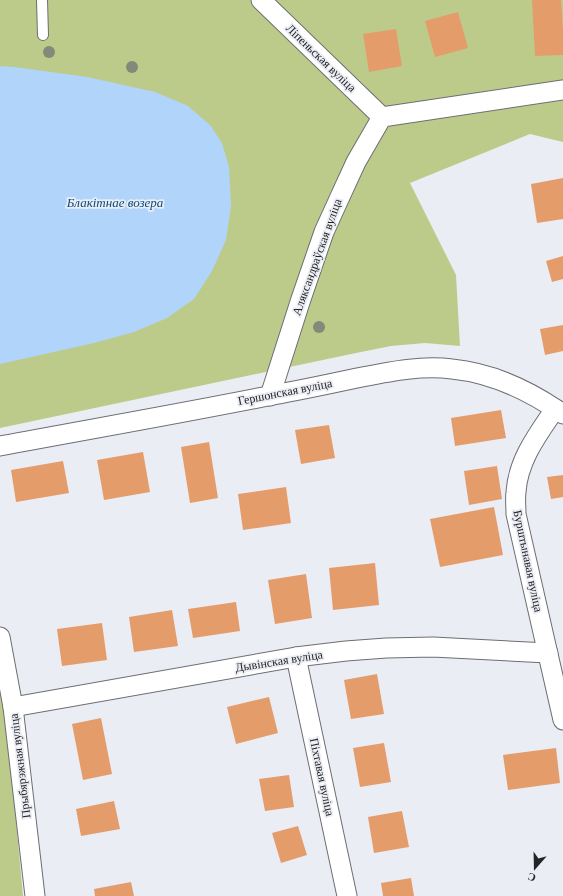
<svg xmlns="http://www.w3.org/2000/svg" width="563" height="896" font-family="Georgia,serif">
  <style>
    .green { fill: #bdcb8a }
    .water { fill: #b1d4fa }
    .building { fill: #e49c6b }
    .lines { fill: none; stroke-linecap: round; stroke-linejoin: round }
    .service-casing { stroke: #6d6e74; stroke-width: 12 }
    .minor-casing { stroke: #6d6e74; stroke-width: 21 }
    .service { stroke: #fff; stroke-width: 10 }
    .minor { stroke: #fff; stroke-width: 19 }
    .tree { fill: #858979 }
    .labels { text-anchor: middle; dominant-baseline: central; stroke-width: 3.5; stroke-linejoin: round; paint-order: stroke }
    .street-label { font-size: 12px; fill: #232426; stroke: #ebedf4 }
    .water-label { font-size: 13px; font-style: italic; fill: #084a81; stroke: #ebedf4 }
  </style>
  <rect width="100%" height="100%" fill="#ebedf4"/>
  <g class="green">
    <polygon points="0,0 563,0 563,142 530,134 410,183 456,275 460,346 425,343 391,346 356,353 0,428"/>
    <polygon points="0,689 8,733 23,896 0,896"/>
  </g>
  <polygon class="water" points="0,66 14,67 87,77 155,92 188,106 210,125 222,143 229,167 231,206 226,240 212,271 194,299 167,318 134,332 94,343 0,364"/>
  <g class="building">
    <polygon points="532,0 561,0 563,32 563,55 535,56"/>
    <polygon points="458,12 468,48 435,57 425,21"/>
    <polygon points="396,29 402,66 369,72 363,34"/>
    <polygon points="563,178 563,219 537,223 531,184"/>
    <polygon points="563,256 563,279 552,282 546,261"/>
    <polygon points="563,325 563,351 545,355 540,329"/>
    <polygon points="501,410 506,438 455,446 451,418"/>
    <polygon points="329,425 335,458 301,464 295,430"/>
    <polygon points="209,442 218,498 190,503 181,447"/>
    <polygon points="143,452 150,492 104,500 97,460"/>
    <polygon points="63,461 69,493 16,502 11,470"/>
    <polygon points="497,466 502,499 469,505 464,471"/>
    <polygon points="563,475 563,497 551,499 547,477"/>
    <polygon points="286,487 291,523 243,530 238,494"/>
    <polygon points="494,507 503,555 440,567 430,519"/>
    <polygon points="375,563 379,605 333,610 329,568"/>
    <polygon points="306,574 312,618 275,624 268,580"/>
    <polygon points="236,602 240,631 193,638 188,609"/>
    <polygon points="172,610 178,646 134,652 129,617"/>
    <polygon points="102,623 107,660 62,666 57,629"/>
    <polygon points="377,674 384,714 351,719 344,680"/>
    <polygon points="269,697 278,733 236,744 227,707"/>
    <polygon points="101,718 112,774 83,780 72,724"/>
    <polygon points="384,743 391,782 360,787 353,748"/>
    <polygon points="556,748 560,783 508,790 503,755"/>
    <polygon points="289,775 294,807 265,811 259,779"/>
    <polygon points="114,801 120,829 81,836 76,809"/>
    <polygon points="402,811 409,847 374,853 368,817"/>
    <polygon points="298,826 307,855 281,863 272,833"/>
    <polygon points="411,878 414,896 383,896 381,883"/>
    <polygon points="131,882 134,896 95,896 94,889"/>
  </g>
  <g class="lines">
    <defs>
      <polyline id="service" points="42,0 43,35"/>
      <g id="minor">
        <polyline points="261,0 382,117"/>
        <polyline points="270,396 301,299 324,232 339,199 356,162 382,117 563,90"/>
        <path d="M 555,409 C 538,434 518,460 516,492 C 515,499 516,506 516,514 L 563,720"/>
        <path d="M 0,446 C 91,429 183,413 273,395 C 301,390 329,384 357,378 C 388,372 420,365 452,369 C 493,373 530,391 563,414"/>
        <polyline points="0,637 13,707 35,896"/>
        <polyline points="296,657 347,896"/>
        <polyline points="13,707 296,657 346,651 386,648 433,647 548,653"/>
      </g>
    </defs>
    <use href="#service" class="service-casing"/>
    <use href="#minor" class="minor-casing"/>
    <use href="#service" class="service"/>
    <use href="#minor" class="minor"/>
  </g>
  <g class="tree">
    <circle cx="49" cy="52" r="6"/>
    <circle cx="132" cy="67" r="6"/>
    <circle cx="319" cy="327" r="6"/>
  </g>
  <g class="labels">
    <g class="street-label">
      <text transform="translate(321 58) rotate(44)">Ліпеньская вуліца</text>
      <text transform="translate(317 257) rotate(-70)">Аляксандраўская вуліца</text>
      <text transform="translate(285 392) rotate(-11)">Гершонская вуліца</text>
      <text transform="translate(528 561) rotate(78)">Бурштынавая вуліца</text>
      <text transform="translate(279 661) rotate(-9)">Дывінская вуліца</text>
      <text transform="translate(20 766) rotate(-97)">Прыбярэжная вуліца</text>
      <text transform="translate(322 777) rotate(78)">Піхтавая вуліца</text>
    </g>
    <g class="water-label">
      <text x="115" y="202">Блакітнае возера</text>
    </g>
  </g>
  <g transform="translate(535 868) rotate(200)" stroke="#ebedf4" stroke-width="3" paint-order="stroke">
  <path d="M0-3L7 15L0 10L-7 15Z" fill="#232426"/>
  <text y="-6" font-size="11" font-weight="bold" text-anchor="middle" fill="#232426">С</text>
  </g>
</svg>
